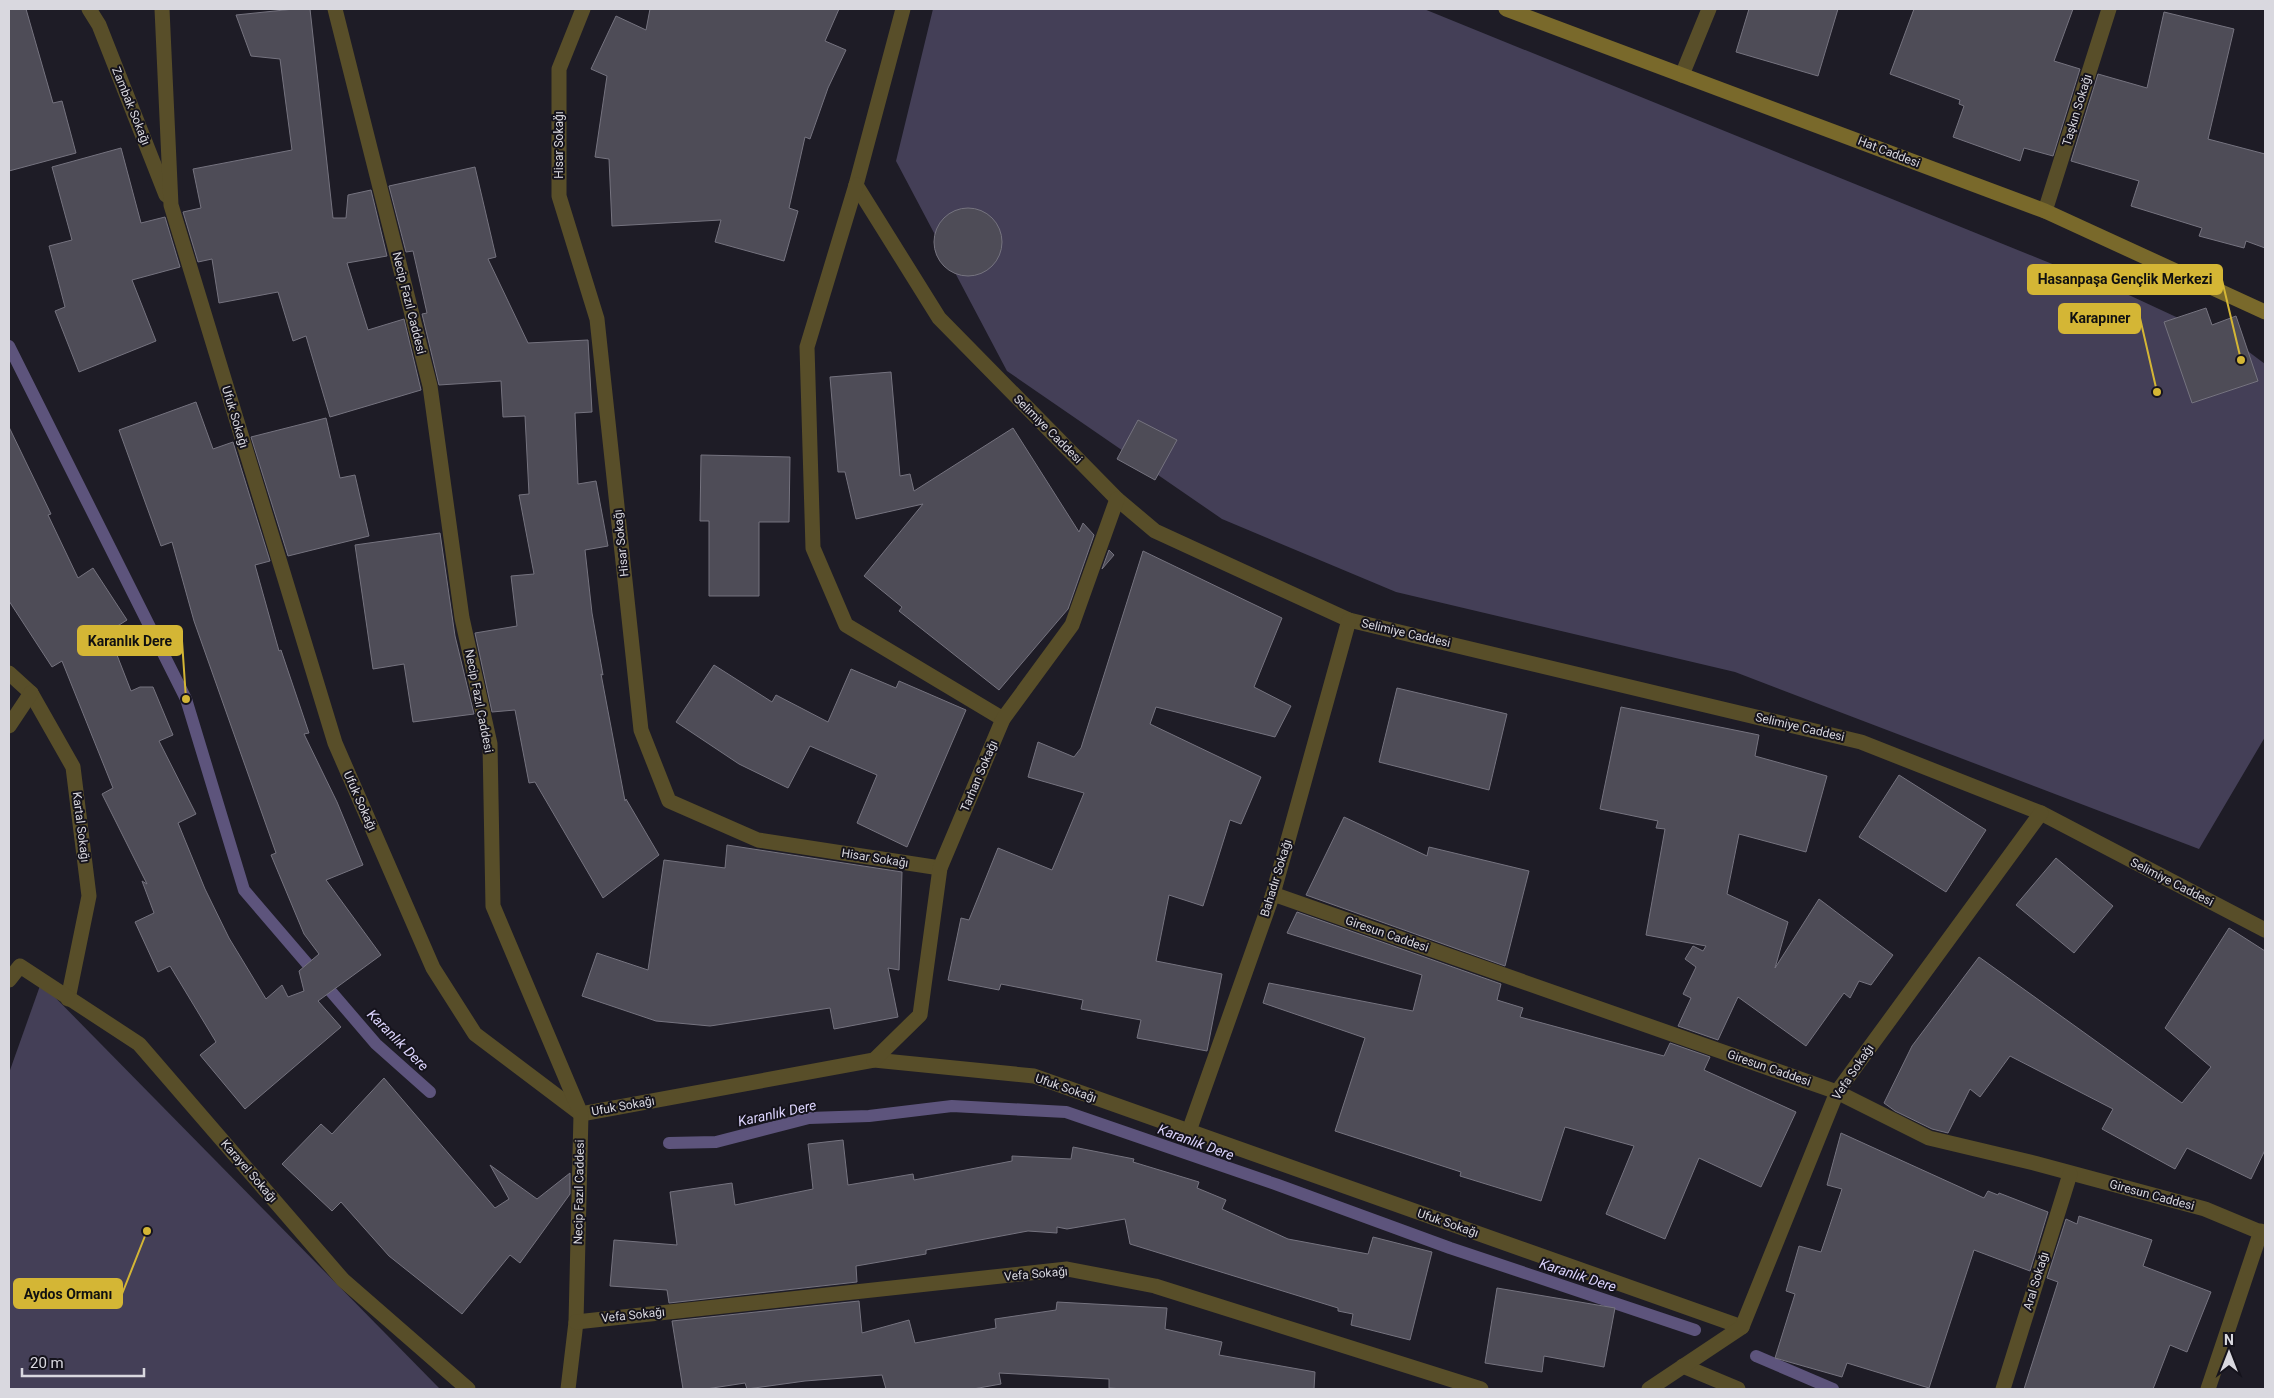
<svg xmlns="http://www.w3.org/2000/svg" width="2274" height="1398" font-family="Roboto,sans-serif">
  <style>
    .green { fill: #443f57 }
    .lines { fill: none; stroke-linecap: round; stroke-linejoin: round }
    .stream { stroke: #5d547c; stroke-width: 12 }
    .building { fill: #4e4c57; stroke: #75737f }
    .lane { stroke: #584e29; stroke-width: 15 }
    .street { stroke: #584e29; stroke-width: 15 }
    .secondary { stroke: #79692b; stroke-width: 15 }
    .labels { text-anchor: middle; dominant-baseline: central; stroke-width: 4; stroke-linejoin: round; paint-order: stroke }
    .street-label { font-size: 12px; fill: #d9d8df; stroke: #15131c }
    .water-label { font-size: 14px; font-style: italic; fill: #ddd5fe; stroke: #15131c }
    .leader { fill: none; stroke: #d4b635; stroke-width: 2 }
    .callout-dot { fill: #d4b635; stroke: #15131c; stroke-width: 2 }
    .callout { fill: #d4b635; stroke: #d4b635; stroke-width: 2 }
    .callout-label { font-size: 14px; text-anchor: middle; font-weight: bold; fill: #111 }
  </style>
  <rect width="100%" height="100%" fill="#1e1c26"/>
  <g class="green">
    <polygon points="933,9 1424,9 2131,296 2245,349 2265,364 2265,737 2199,849 1735,672 1396,592 1222,519 1007,371 896,161"/>
    <polygon points="41,983 440,1389 9,1389 9,1073"/>
  </g>
  <g class="lines">
    <g class="stream">
      <polyline points="9,346 186,699 244,890 376,1044 430,1092"/>
      <polyline points="669,1143 716,1142 809,1118 869,1116 952,1106 1066,1112 1278,1185 1450,1248 1695,1330"/>
      <polyline points="1756,1356 1833,1389"/>
    </g>
  </g>
  <g class="building">
    <polygon points="9,9 26,9 53,103 62,101 76,153 9,171"/>
    <polygon points="294,9 310,9 333,218 346,218 348,195 371,190 387,256 347,263 368,330 404,319 421,390 330,417 306,336 293,341 278,292 219,303 212,259 198,262 183,212 201,208 193,169 292,150 280,59 251,56 236,15"/>
    <polygon points="650,9 839,9 825,41 846,50 828,88 810,139 805,137 789,208 798,211 784,261 715,242 721,220 612,226 609,159 595,157 607,76 591,69 616,16 646,30"/>
    <polygon points="1749,9 1838,9 1818,76 1736,52"/>
    <polygon points="1914,9 2073,9 2054,61 2080,69 2053,156 2024,148 2020,161 1953,137 1964,106 1959,104 1960,100 1890,74"/>
    <polygon points="2164,12 2234,29 2208,139 2265,154 2265,248 2246,241 2244,248 2199,236 2202,228 2131,206 2139,181 2071,161 2098,74 2147,88"/>
    <polygon points="121,148 141,223 165,217 180,267 132,280 156,341 79,372 55,311 65,307 49,246 72,240 52,167"/>
    <polygon points="475,167 496,257 488,259 528,343 588,340 592,412 575,413 578,484 596,481 608,546 585,550 592,613 603,675 601,674 625,801 626,799 659,855 603,898 535,782 529,783 515,710 492,712 475,633 517,626 511,576 534,574 519,495 529,494 525,416 503,417 501,381 439,385 422,314 427,313 413,251 406,252 389,186"/>
    <circle cx="968" cy="242" r="34"/>
    <polygon points="2206,308 2212,325 2236,316 2258,381 2192,403 2164,322"/>
    <polygon points="891,372 900,476 910,474 914,491 1013,428 1079,532 1083,523 1094,535 1068,609 999,690 899,611 902,607 864,576 923,504 856,519 845,472 838,472 830,377"/>
    <polygon points="196,402 213,449 233,442 270,561 255,565 279,651 281,650 309,733 304,734 337,802 363,865 326,880 381,955 318,1001 341,1027 245,1109 200,1055 216,1042 170,966 158,972 135,922 154,913 142,881 147,884 102,794 113,788 62,661 52,667 9,601 9,427 51,514 48,515 78,578 93,568 127,620 108,632 131,691 140,687 153,687 173,735 159,741 196,814 178,823 205,889 229,938 266,999 282,985 288,997 304,991 299,971 319,954 304,934 271,855 276,853 194,621 172,542 161,546 119,430"/>
    <polygon points="326,418 340,478 355,475 369,536 288,556 251,437"/>
    <polygon points="1138,420 1177,440 1155,480 1117,459"/>
    <polygon points="701,455 790,457 789,522 759,522 759,596 709,596 709,521 700,521"/>
    <polygon points="440,533 455,636 474,714 413,722 404,664 373,669 355,545"/>
    <polygon points="1109,550 1114,555 1102,569"/>
    <polygon points="1143,551 1282,618 1254,687 1291,706 1275,737 1156,707 1150,724 1261,777 1241,824 1230,820 1203,906 1169,895 1156,961 1222,974 1207,1051 1137,1038 1141,1020 1081,1009 1083,1000 1001,984 999,990 948,980 961,918 969,920 998,848 1052,870 1084,793 1028,777 1038,742 1074,757 1081,748"/>
    <polygon points="714,665 772,702 776,695 828,722 851,669 896,688 899,681 966,710 907,847 857,823 877,775 810,746 788,788 739,764 676,722"/>
    <polygon points="1397,688 1507,714 1489,790 1379,762"/>
    <polygon points="1621,707 1759,735 1755,756 1827,776 1806,852 1739,834 1727,894 1788,922 1775,968 1819,899 1893,955 1871,985 1859,981 1850,998 1844,993 1806,1046 1738,997 1718,1040 1678,1026 1691,998 1683,994 1696,967 1685,959 1693,946 1703,951 1706,946 1646,935 1665,829 1656,828 1658,821 1600,809"/>
    <polygon points="1899,775 1986,830 1946,892 1859,837"/>
    <polygon points="1344,817 1427,856 1429,847 1529,871 1505,966 1306,895"/>
    <polygon points="727,845 902,872 899,970 888,968 898,1017 834,1029 830,1008 710,1026 656,1021 582,996 597,953 648,970 664,860 725,868"/>
    <polygon points="2056,858 2113,906 2074,953 2016,905"/>
    <polygon points="1297,912 1501,984 1497,1000 1523,1008 1520,1017 1664,1056 1670,1043 1710,1057 1704,1070 1796,1112 1761,1187 1699,1158 1665,1239 1606,1214 1634,1146 1565,1127 1541,1201 1460,1176 1461,1172 1335,1131 1365,1038 1263,1003 1269,983 1413,1011 1422,975 1287,933"/>
    <polygon points="2229,928 2265,951 2265,1150 2251,1179 2187,1148 2175,1169 2102,1129 2113,1109 2010,1056 1980,1097 1970,1089 1948,1133 1932,1129 1895,1111 1884,1103 1912,1046 1979,957 2182,1103 2211,1067 2165,1028"/>
    <polygon points="384,1078 495,1208 509,1199 490,1165 537,1199 570,1173 570,1194 520,1263 510,1255 462,1314 389,1256 341,1202 332,1211 282,1164 321,1124 332,1134"/>
    <polygon points="1841,1133 1984,1198 1988,1191 1998,1195 1999,1193 2048,1212 2030,1271 1974,1250 1929,1388 1847,1363 1842,1377 1775,1358 1795,1294 1786,1291 1799,1246 1821,1252 1842,1189 1827,1185"/>
    <polygon points="843,1140 848,1185 913,1174 914,1180 1012,1161 1012,1156 1071,1159 1073,1147 1134,1159 1133,1162 1199,1182 1197,1188 1226,1200 1222,1209 1288,1239 1368,1254 1373,1237 1432,1252 1410,1340 1351,1325 1353,1314 1338,1311 1338,1308 1130,1244 1125,1219 1067,1229 1057,1227 1057,1233 1028,1231 926,1250 926,1254 856,1266 857,1282 669,1303 667,1290 610,1286 614,1240 677,1245 670,1192 732,1183 735,1205 813,1189 808,1144"/>
    <polygon points="2079,1216 2152,1240 2143,1266 2211,1292 2187,1352 2170,1345 2153,1389 2024,1389 2058,1282 2047,1278 2066,1219 2077,1224"/>
    <polygon points="1497,1288 1615,1308 1604,1367 1544,1356 1542,1372 1485,1363"/>
    <polygon points="859,1301 862,1333 909,1320 915,1343 996,1328 995,1319 1056,1310 1057,1302 1167,1308 1165,1329 1222,1342 1219,1355 1315,1372 1314,1389 1124,1389 1109,1388 1109,1379 999,1373 1001,1384 973,1389 886,1389 882,1375 805,1381 747,1389 745,1383 706,1389 683,1389 672,1321"/>
  </g>
  <g class="lines">
    <polyline class="lane" points="1682,75 1709,9"/>
    <g class="street">
      <polyline points="89,9 99,25 166,195"/>
      <polyline points="162,9 171,205 335,743 433,968 475,1034 581,1114 874,1060 1034,1076 1742,1327"/>
      <polyline points="335,9 430,386 462,618 490,744 493,906 581,1114 576,1322 568,1389"/>
      <polyline points="583,9 559,69 559,196 597,319 641,730 669,801 758,840 940,868"/>
      <polyline points="903,9 856,185 939,318 1117,499 1155,531 1349,620 1861,742 2041,813 2265,930"/>
      <polyline points="856,185 807,347 813,548 846,625 1003,719"/>
      <polyline points="2045,211 2109,9"/>
      <polyline points="9,673 31,693 73,767 89,896 68,999"/>
      <polyline points="9,726 31,693"/>
      <polyline points="1273,894 1837,1092 1929,1138 2034,1163 2205,1209 2265,1234"/>
      <polyline points="9,980 20,966 139,1044 343,1280 468,1389"/>
      <polyline points="874,1060 920,1015 940,868 1003,719 1072,625 1117,499"/>
      <polyline points="1189,1131 1273,894 1349,620"/>
      <polyline points="576,1322 1067,1269 1155,1286 1481,1389"/>
      <polyline points="1683,1366 1738,1389"/>
      <polyline points="1649,1389 1742,1327 1837,1092 2041,813"/>
      <polyline points="2003,1389 2070,1174"/>
      <polyline points="2208,1389 2261,1231"/>
    </g>
    <polyline class="secondary" points="1506,9 2045,211 2265,312"/>
  </g>
  <g class="labels">
    <g class="street-label">
      <text transform="translate(131 106) rotate(68)">Zambak Sokağı</text>
      <text transform="translate(2077 110) rotate(-73)">Taşkın Sokağı</text>
      <text transform="translate(559 145) rotate(-90)">Hisar Sokağı</text>
      <text transform="translate(1889 152) rotate(21)">Hat Caddesi</text>
      <text transform="translate(409 303) rotate(76)">Necip Fazıl Caddesi</text>
      <text transform="translate(235 417) rotate(73)">Ufuk Sokağı</text>
      <text transform="translate(1048 429) rotate(45)">Selimiye Caddesi</text>
      <text transform="translate(621 543) rotate(-96)">Hisar Sokağı</text>
      <text transform="translate(1406 633) rotate(13)">Selimiye Caddesi</text>
      <text transform="translate(479 701) rotate(79)">Necip Fazıl Caddesi</text>
      <text transform="translate(1800 727) rotate(13)">Selimiye Caddesi</text>
      <text transform="translate(979 776) rotate(-67)">Tarhan Sokağı</text>
      <text transform="translate(360 801) rotate(66)">Ufuk Sokağı</text>
      <text transform="translate(81 827) rotate(83)">Kartal Sokağı</text>
      <text transform="translate(875 858) rotate(9)">Hisar Sokağı</text>
      <text transform="translate(1276 878) rotate(-73)">Bahadır Sokağı</text>
      <text transform="translate(2172 882) rotate(27)">Selimiye Caddesi</text>
      <text transform="translate(1387 934) rotate(19)">Giresun Caddesi</text>
      <text transform="translate(1769 1068) rotate(19)">Giresun Caddesi</text>
      <text transform="translate(1853 1072) rotate(-56)">Vefa Sokağı</text>
      <text transform="translate(1066 1088) rotate(19)">Ufuk Sokağı</text>
      <text transform="translate(623 1106) rotate(-10)">Ufuk Sokağı</text>
      <text transform="translate(249 1171) rotate(49)">Karayel Sokağı</text>
      <text transform="translate(579 1192) rotate(-89)">Necip Fazıl Caddesi</text>
      <text transform="translate(2152 1195) rotate(15)">Giresun Caddesi</text>
      <text transform="translate(1448 1223) rotate(19)">Ufuk Sokağı</text>
      <text transform="translate(1036 1274) rotate(-5)">Vefa Sokağı</text>
      <text transform="translate(2036 1281) rotate(-73)">Aral Sokağı</text>
      <text transform="translate(633 1315) rotate(-6)">Vefa Sokağı</text>
    </g>
    <g class="water-label">
      <text transform="translate(398 1040) rotate(45)">Karanlık Dere</text>
      <text transform="translate(777 1113) rotate(-12)">Karanlık Dere</text>
      <text transform="translate(1196 1142) rotate(20)">Karanlık Dere</text>
      <text transform="translate(1578 1275) rotate(18)">Karanlık Dere</text>
    </g>
  </g>
  <path class="leader" d="M2241 360L2222 280M2157 392L2140 318M186 699L182 641M147 1231L122 1294"/>
  <g class="callout-dot">
    <circle cx="2241" cy="360" r="5"/>
    <circle cx="2157" cy="392" r="5"/>
    <circle cx="186" cy="699" r="5"/>
    <circle cx="147" cy="1231" r="5"/>
  </g>
  <g class="callout">
    <rect x="2028" y="265" width="194" height="29" rx="5"/>
    <rect x="2059" y="304" width="81" height="29" rx="5"/>
    <rect x="78" y="626" width="104" height="29" rx="5"/>
    <rect x="14" y="1279" width="108" height="29" rx="5"/>
  </g>
  <g class="callout-label">
    <text x="2125" y="284">Hasanpaşa Gençlik Merkezi</text>
    <text x="2100" y="323">Karapıner</text>
    <text x="130" y="646">Karanlık Dere</text>
    <text x="68" y="1299">Aydos Ormanı</text>
  </g>
  <rect width="2274" height="1398" fill="none" stroke="#d9d8df" stroke-width="20"/>
  <g transform="translate(2229 1353)" stroke="#15131c" stroke-width="4" paint-order="stroke">
  <path d="M0-4L9 19L0 12L-9 19Z" fill="#d9d8df"/>
  <text y="-8" font-size="14" font-weight="bold" text-anchor="middle" fill="#d9d8df">N</text>
  </g>
  <path d="M22 1368v8h122v-8" fill="none" stroke="#d9d8df" stroke-width="2.5"/>
  <text x="30" y="1368" font-size="15" fill="#d9d8df" stroke="#15131c" stroke-width="4" paint-order="stroke">20 m</text>
</svg>
